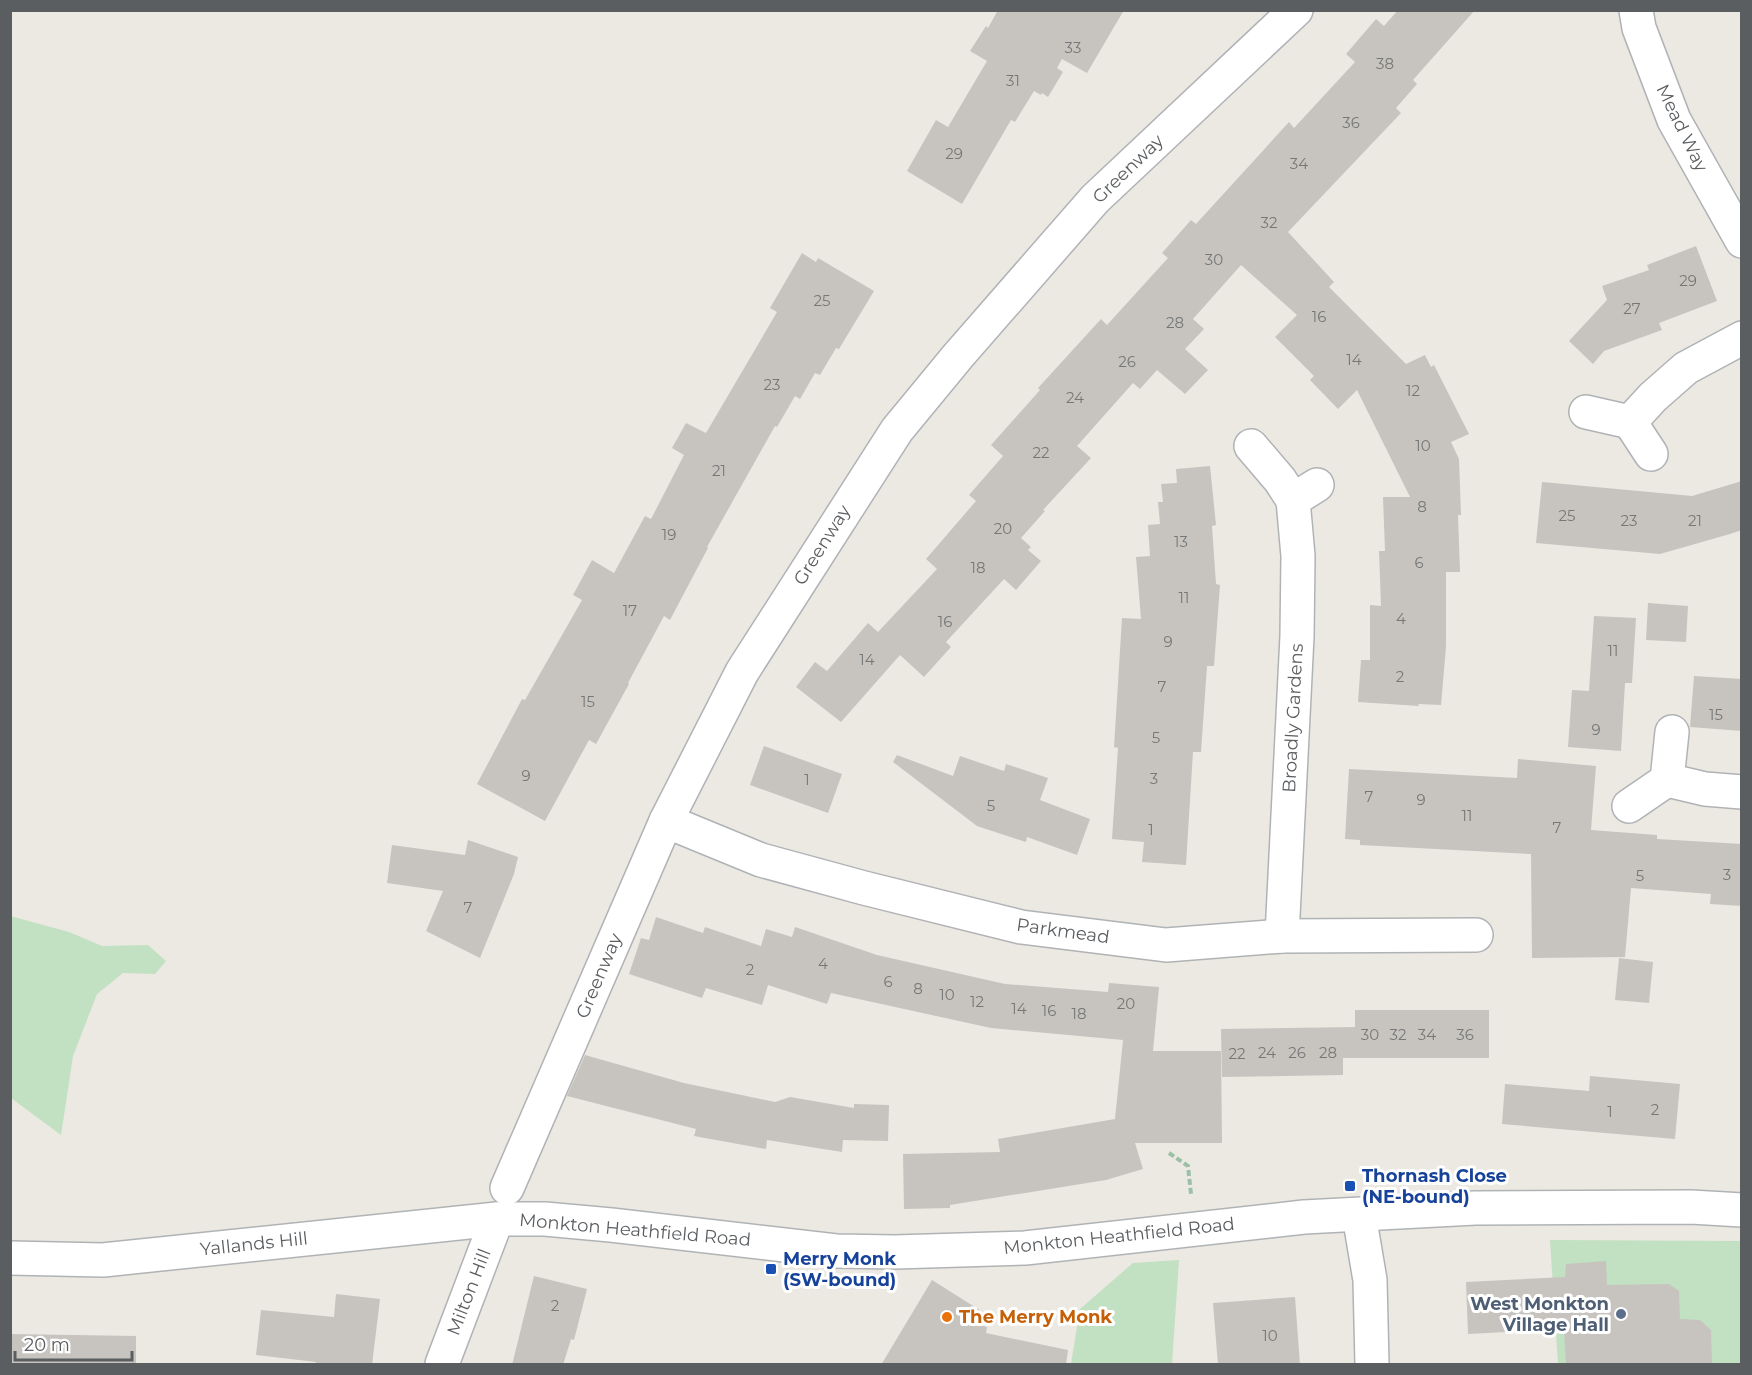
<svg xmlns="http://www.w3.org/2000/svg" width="1752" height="1375" font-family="Montserrat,sans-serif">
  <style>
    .green { fill: #c2e0c2 }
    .building { fill: #c7c4bf }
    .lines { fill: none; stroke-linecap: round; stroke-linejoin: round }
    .minor-casing { stroke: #b0b3b6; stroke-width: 36 }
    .path { stroke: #9cc0a6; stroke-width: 4; stroke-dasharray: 6 3; stroke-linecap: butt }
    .minor { stroke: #fff; stroke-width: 33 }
    .transit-dot { fill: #1a4fb4; stroke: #fff; stroke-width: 2 }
    .service-dot { fill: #5c6f8a; stroke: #fff; stroke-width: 2 }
    .food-dot { fill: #e8710a; stroke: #fff; stroke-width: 2 }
    .labels { text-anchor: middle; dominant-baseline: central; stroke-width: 6; stroke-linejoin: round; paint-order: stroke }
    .number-label { font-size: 15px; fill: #767878 }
    .street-label { font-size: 18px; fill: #5b5e61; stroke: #fff }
    .transit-label { font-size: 18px; font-weight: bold; fill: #164399; stroke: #fff; text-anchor: start }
    .service-label { font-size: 18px; font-weight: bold; fill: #4e5e75; stroke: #fff; text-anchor: end }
    .food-label { font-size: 18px; font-weight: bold; fill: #c56008; stroke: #fff; text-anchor: start }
  </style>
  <rect width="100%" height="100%" fill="#ebe9e2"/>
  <g class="green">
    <polygon points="10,916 69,932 102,946 148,945 166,961 155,974 123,973 97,994 73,1056 61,1135 11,1098"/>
    <polygon points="1550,1240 1741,1241 1741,1364 1558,1364"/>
    <polygon points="1179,1260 1172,1364 1071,1364 1080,1309 1133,1263"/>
  </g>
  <g class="building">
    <polygon points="998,10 1124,10 1087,73 1062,59 1057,68 1063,72 1048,97 1042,93 1041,95 1034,91 1015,122 1011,120 962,204 907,171 936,120 948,127 987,61 970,51 986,26 988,28"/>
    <polygon points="1398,10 1475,10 1413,80 1417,84 1396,108 1401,113 1288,232 1334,282 1329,287 1406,364 1425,355 1431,367 1434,365 1469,434 1451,442 1459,459 1461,515 1458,515 1460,572 1446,572 1446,647 1441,705 1418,704 1419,706 1358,702 1361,660 1370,660 1370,605 1381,606 1379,551 1385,551 1383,497 1410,497 1357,390 1338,409 1310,380 1314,376 1275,337 1297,315 1241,265 1193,319 1204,329 1185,349 1208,370 1185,394 1157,370 1140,389 1133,383 1077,446 1091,458 1043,510 1045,511 1021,538 1031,547 1028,550 1041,561 1016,590 1004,579 946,642 951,647 924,677 900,655 841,722 796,687 815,662 827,671 868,623 878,632 937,569 926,559 976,501 969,495 1003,456 991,445 1040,390 1038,388 1101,319 1107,325 1168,258 1162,253 1191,220 1196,224 1289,122 1294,128 1355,62 1346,54 1376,19 1384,26"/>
    <polygon points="1696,246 1717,301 1659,323 1662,330 1604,351 1593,364 1569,341 1607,300 1602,286 1649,270 1647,265"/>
    <polygon points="802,253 816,262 818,258 874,291 839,349 836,348 820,375 815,373 800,399 795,396 777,427 775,426 707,547 708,548 670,620 664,616 628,683 629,684 596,744 589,740 545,821 477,784 522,699 525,700 582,600 573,595 592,560 614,573 645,516 651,519 684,455 672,448 686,423 706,433 777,312 770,308"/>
    <polygon points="1210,466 1216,525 1212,526 1216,584 1220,585 1214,666 1207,666 1201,752 1193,752 1186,865 1142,862 1144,842 1112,839 1118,748 1114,747 1122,618 1141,619 1136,557 1150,556 1148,525 1160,524 1158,502 1163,502 1161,484 1177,483 1176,469"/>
    <polygon points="1742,481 1742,530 1730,534 1660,554 1536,543 1542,482 1692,496"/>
    <polygon points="1648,603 1688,606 1686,642 1646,640"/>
    <polygon points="1594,616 1636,618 1632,683 1625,683 1621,751 1568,747 1572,690 1589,691"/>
    <polygon points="1694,676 1742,679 1742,731 1690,727"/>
    <polygon points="764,746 842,774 828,813 750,785"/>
    <polygon points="897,755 953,776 960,756 1004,771 1006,764 1048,778 1040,800 1090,819 1077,855 1027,837 1026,842 977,826 893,762"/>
    <polygon points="1518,759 1596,766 1591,830 1657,835 1657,839 1742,844 1742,906 1710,904 1711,894 1631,888 1625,957 1532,958 1531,854 1360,845 1360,840 1345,839 1349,769 1517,778"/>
    <polygon points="468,840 518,857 514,874 480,958 426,931 443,891 387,883 392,845 465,855"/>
    <polygon points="656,917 703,933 705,927 761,946 766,929 792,937 795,927 877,955 1005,984 1108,992 1109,983 1159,987 1153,1051 1221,1051 1222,1143 1135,1143 1143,1169 1106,1180 950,1205 950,1208 904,1209 903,1154 1000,1152 998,1139 1115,1119 1123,1040 991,1028 831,993 827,1004 768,985 762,1005 706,988 702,998 629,974 641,938 649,940"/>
    <polygon points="1619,958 1653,962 1649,1003 1615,1000"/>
    <polygon points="1355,1010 1489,1010 1489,1058 1343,1058 1343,1075 1222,1077 1221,1029 1355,1027"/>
    <polygon points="585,1055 684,1083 775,1102 790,1097 854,1108 854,1104 889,1105 888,1141 843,1140 842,1152 767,1140 766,1149 694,1136 696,1129 567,1096"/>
    <polygon points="1590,1076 1680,1084 1675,1139 1502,1124 1505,1084 1589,1091"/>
    <polygon points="1606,1261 1607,1285 1669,1284 1679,1291 1680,1319 1700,1320 1711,1330 1712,1365 1566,1365 1564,1329 1468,1334 1466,1282 1565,1277 1566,1264"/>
    <polygon points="534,1276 587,1289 574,1340 571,1339 563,1365 512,1365"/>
    <polygon points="932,1280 986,1314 983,1326 987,1327 986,1333 1068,1350 1066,1365 881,1365"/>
    <polygon points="336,1294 380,1299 372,1365 315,1365 316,1362 256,1355 261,1310 334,1317"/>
    <polygon points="1295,1297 1300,1365 1218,1365 1213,1303"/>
    <polygon points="10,1334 136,1336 136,1365 10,1365"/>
  </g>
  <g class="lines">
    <defs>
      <g id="minor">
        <polyline points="1636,10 1639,28 1674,120 1742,241"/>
        <polyline points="1586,412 1630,422 1651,454"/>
        <polyline points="1630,422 1653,397 1686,368 1742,338"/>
        <polyline points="1251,446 1280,480 1293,500 1298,556 1297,636 1282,936"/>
        <polyline points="1293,500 1317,485"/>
        <polyline points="1667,780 1705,789 1742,792"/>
        <polyline points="1629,806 1667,780 1672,732"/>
        <polyline points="666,821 761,860 864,888 1021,927 1166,945 1282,936 1476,935"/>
        <polyline points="507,1188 666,821 742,672 897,430 958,356 1095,199 1296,10"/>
        <polyline points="1359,1215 1370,1280 1372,1364"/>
        <polyline points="10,1258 103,1260 497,1219 545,1219 611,1225 836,1251 895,1252 1025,1248 1304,1217 1475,1208 1691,1207 1742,1210"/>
        <polyline points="442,1364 497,1219"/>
      </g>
    </defs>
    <use href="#minor" class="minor-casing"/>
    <polyline class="path" points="1169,1153 1188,1166 1191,1194"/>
    <use href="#minor" class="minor"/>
  </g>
  <g class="transit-dot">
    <rect x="1344" y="1180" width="12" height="12" rx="3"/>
    <rect x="765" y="1263" width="12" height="12" rx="3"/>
  </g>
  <circle class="service-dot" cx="1621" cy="1314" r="6"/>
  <circle class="food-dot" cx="947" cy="1317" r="6"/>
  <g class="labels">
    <g class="number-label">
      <text x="1073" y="47">33</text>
      <text x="1385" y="63">38</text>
      <text x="1013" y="80">31</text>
      <text x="1351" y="122">36</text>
      <text x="954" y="153">29</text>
      <text x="1299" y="163">34</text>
      <text x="1269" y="222">32</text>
      <text x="1214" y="259">30</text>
      <text x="1688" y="280">29</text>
      <text x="822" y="300">25</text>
      <text x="1632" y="308">27</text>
      <text x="1319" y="316">16</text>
      <text x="1175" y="322">28</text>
      <text x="1354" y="359">14</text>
      <text x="1127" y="361">26</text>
      <text x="772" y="384">23</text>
      <text x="1413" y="390">12</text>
      <text x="1075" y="397">24</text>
      <text x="1423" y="445">10</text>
      <text x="1041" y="452">22</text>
      <text x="719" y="470">21</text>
      <text x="1422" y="506">8</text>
      <text x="1567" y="515">25</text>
      <text x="1629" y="520">23</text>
      <text x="1695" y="520">21</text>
      <text x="1003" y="528">20</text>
      <text x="669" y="534">19</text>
      <text x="1181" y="541">13</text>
      <text x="1419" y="562">6</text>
      <text x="978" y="567">18</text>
      <text x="1184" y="597">11</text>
      <text x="630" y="610">17</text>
      <text x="1401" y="618">4</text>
      <text x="945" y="621">16</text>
      <text x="1168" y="641">9</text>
      <text x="1613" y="650">11</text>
      <text x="867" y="659">14</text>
      <text x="1400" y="676">2</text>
      <text x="1162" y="686">7</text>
      <text x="588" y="701">15</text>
      <text x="1716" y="714">15</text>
      <text x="1596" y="729">9</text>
      <text x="1156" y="737">5</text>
      <text x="526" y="775">9</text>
      <text x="1154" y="778">3</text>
      <text x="807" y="779">1</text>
      <text x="1369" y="796">7</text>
      <text x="1421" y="799">9</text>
      <text x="991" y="805">5</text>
      <text x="1467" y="815">11</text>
      <text x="1557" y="827">7</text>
      <text x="1151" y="829">1</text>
      <text x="1727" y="874">3</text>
      <text x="1640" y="875">5</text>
      <text x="468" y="907">7</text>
      <text x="823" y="963">4</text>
      <text x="750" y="969">2</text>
      <text x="888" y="981">6</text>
      <text x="918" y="988">8</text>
      <text x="947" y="994">10</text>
      <text x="977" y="1001">12</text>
      <text x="1126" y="1003">20</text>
      <text x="1019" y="1008">14</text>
      <text x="1049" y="1010">16</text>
      <text x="1079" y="1013">18</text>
      <text x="1370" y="1034">30</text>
      <text x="1398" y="1034">32</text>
      <text x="1427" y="1034">34</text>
      <text x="1465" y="1034">36</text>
      <text x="1267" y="1052">24</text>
      <text x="1297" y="1052">26</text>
      <text x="1328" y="1052">28</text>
      <text x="1237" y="1053">22</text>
      <text x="1655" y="1109">2</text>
      <text x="1610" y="1111">1</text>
      <text x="555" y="1305">2</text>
      <text x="1270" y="1335">10</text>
    </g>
    <g class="street-label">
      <text transform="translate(1682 128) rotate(64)">Mead Way</text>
      <text transform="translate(1128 169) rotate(-44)">Greenway</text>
      <text transform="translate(822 545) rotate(-58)">Greenway</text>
      <text transform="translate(1293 718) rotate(-87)">Broadly Gardens</text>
      <text transform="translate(1063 931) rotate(8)">Parkmead</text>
      <text transform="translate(599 976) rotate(-67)">Greenway</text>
      <text transform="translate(635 1230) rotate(5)">Monkton Heathfield Road</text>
      <text transform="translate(1119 1236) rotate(-6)">Monkton Heathfield Road</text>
      <text transform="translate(254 1244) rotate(-6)">Yallands Hill</text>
      <text transform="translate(469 1292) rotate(-69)">Milton Hill</text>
    </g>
    <g class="transit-label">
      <text x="1362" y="1176">Thornash Close<tspan x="1362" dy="21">(NE-bound)</tspan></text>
      <text x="783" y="1259">Merry Monk<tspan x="783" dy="21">(SW-bound)</tspan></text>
    </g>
    <g class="service-label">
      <text x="1609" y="1304">West Monkton<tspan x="1609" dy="21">Village Hall</tspan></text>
    </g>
    <g class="food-label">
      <text x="959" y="1317">The Merry Monk</text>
    </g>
  </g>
  <rect width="1752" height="1375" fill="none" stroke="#5b5e61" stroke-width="24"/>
  <path d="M15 1351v9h117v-9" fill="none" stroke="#5b5e61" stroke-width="3"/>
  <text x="24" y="1351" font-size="18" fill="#5b5e61" stroke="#ffffff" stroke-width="4.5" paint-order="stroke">20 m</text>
</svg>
